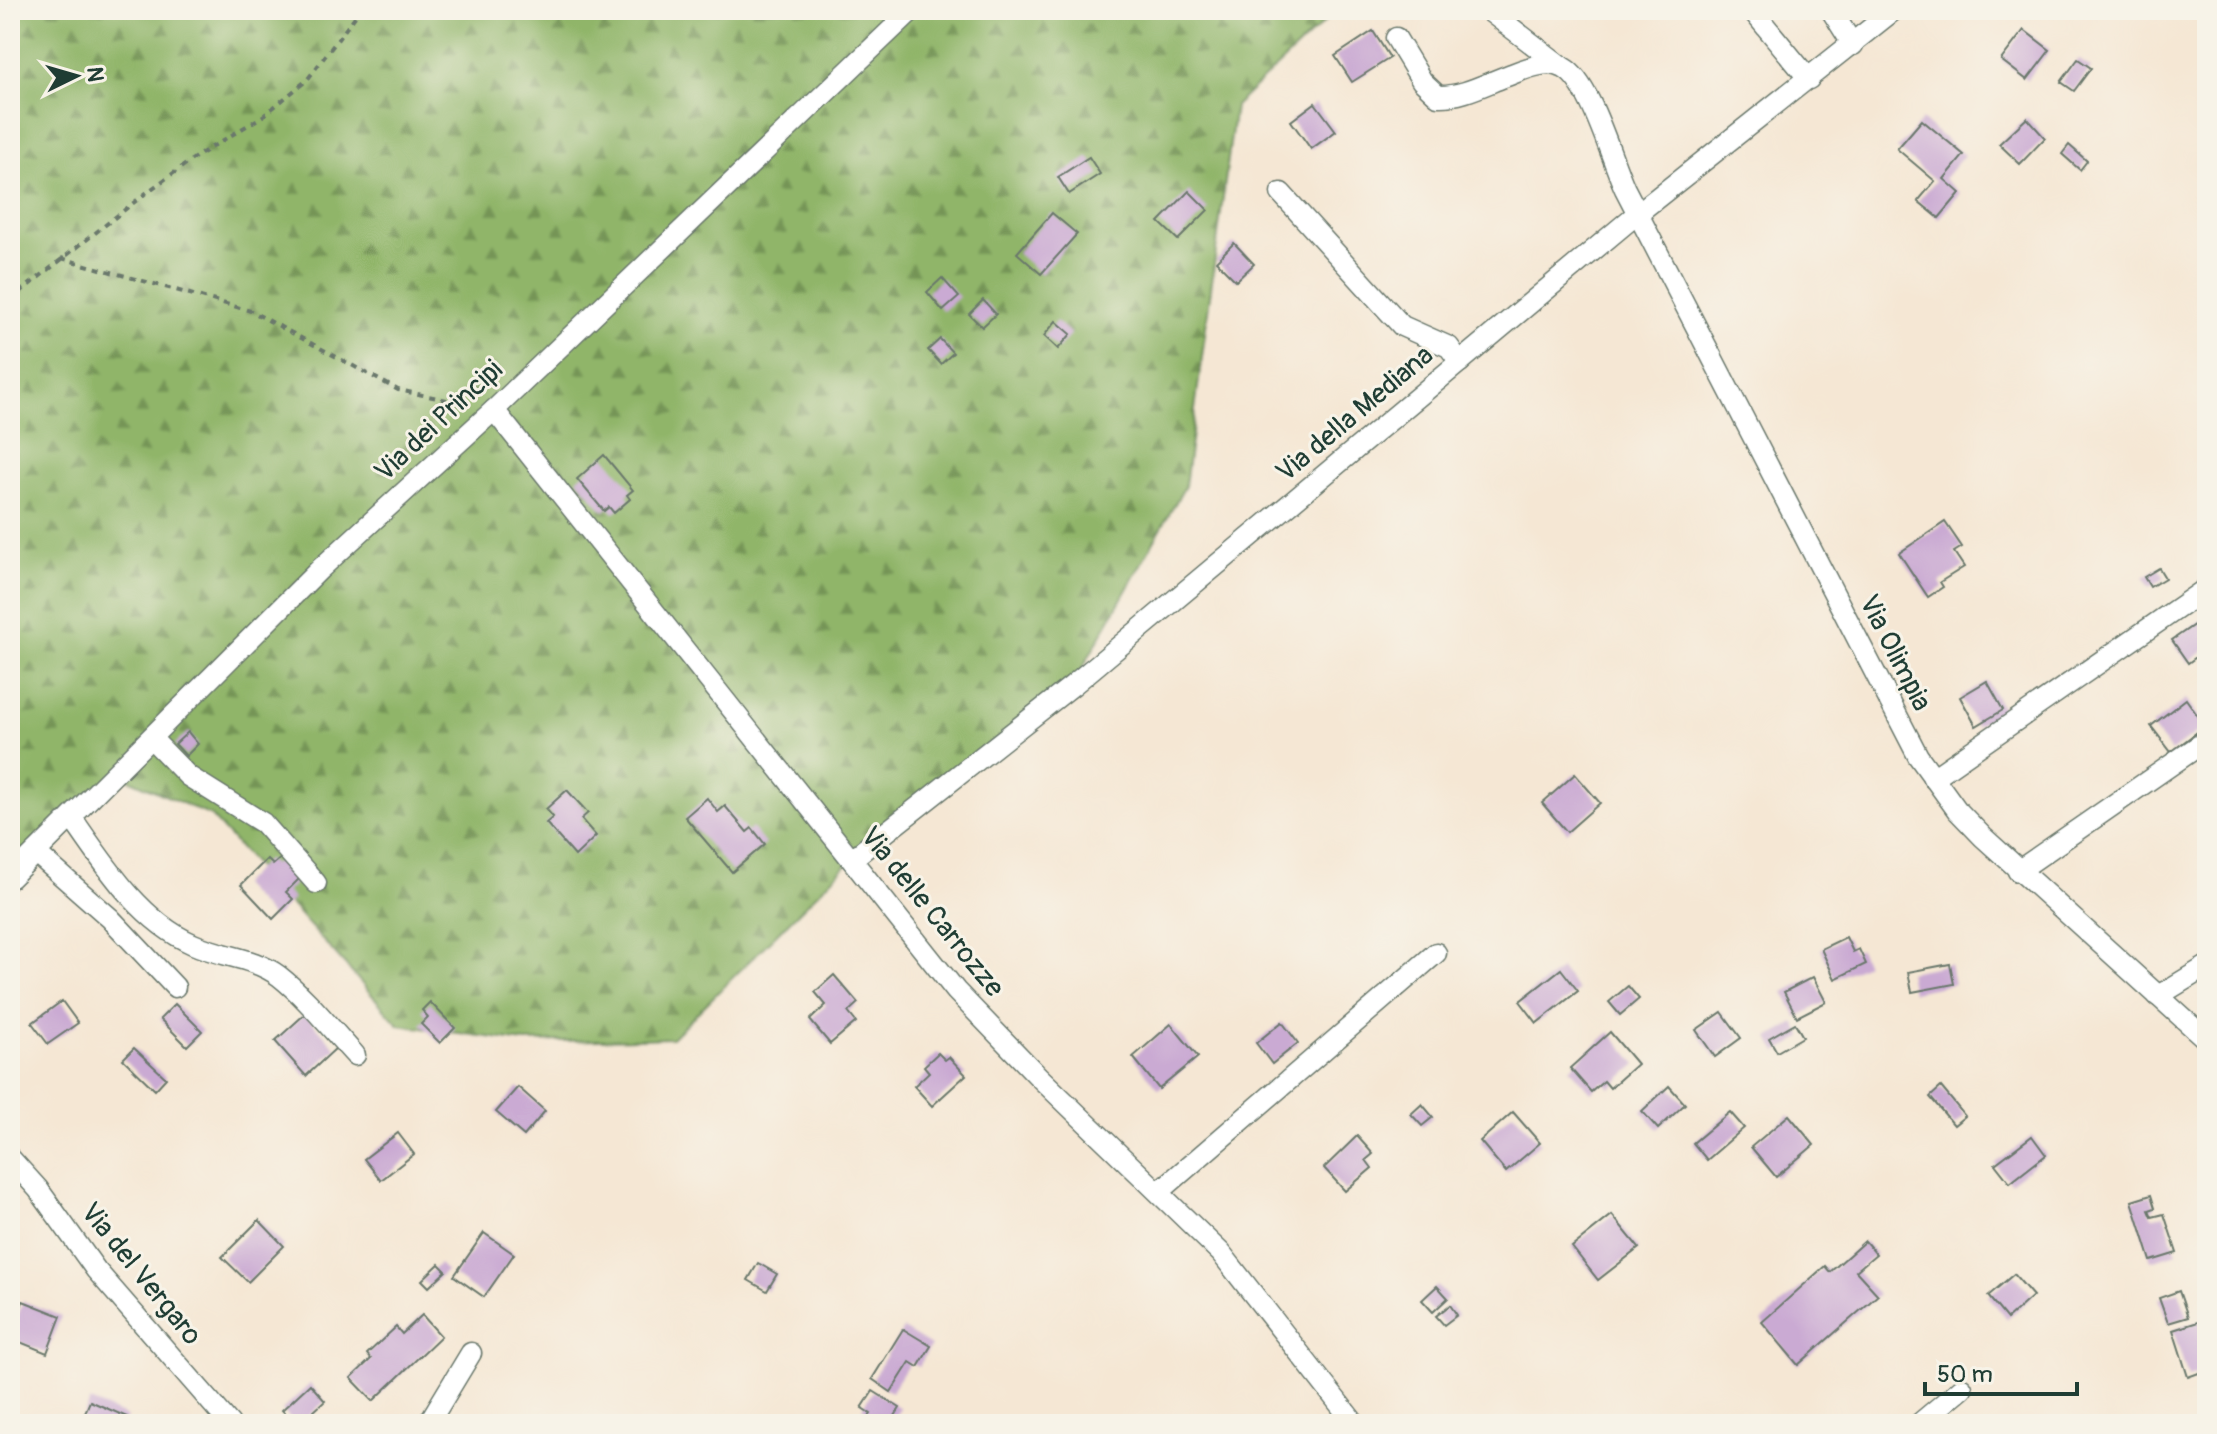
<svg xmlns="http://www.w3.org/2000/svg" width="2217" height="1434" font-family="Pangolin,sans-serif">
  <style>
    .forest { fill: url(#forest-firs); stroke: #58794e; stroke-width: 2 }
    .building { fill: #caaad3 }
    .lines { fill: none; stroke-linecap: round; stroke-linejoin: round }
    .minor-casing { stroke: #6a786c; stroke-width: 23 }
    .path { stroke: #6a786c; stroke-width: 4; stroke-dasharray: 6 6; stroke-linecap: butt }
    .minor { stroke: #fff; stroke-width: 20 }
    .labels { text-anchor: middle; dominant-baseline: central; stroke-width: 6; stroke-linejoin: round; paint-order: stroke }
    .street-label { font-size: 28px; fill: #1f3d34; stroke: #f7f3e8 }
  </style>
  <defs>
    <pattern id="forest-firs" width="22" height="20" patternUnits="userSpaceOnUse" patternTransform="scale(2)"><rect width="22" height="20" fill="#90b569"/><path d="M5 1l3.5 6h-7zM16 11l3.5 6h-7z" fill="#759457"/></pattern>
  </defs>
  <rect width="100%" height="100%" fill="#f7f3e8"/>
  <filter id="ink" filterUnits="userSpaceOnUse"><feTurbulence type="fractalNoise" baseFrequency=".0125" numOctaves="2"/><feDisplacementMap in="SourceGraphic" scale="16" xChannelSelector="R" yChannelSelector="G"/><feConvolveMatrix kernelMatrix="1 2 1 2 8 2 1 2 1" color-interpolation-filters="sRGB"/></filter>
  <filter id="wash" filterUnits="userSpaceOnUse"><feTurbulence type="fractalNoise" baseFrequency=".006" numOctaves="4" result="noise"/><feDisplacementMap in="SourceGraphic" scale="32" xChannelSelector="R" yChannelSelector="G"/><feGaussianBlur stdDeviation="1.8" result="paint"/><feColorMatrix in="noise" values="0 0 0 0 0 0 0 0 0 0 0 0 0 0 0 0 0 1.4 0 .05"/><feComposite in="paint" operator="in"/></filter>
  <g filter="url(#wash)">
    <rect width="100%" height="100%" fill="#f5e7d4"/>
    <polygon class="forest" points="10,10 1337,10 1235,106 1185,486 1073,685 852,859 672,1038 525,1042 399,1025 211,816 118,774 10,878"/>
    <g id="blocks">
      <g class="building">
        <polygon points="2024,30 2050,50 2027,80 2001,60"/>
        <polygon points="1373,31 1390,58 1352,82 1335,56"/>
        <polygon points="2078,59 2091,68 2074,91 2061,82"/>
        <polygon points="1315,103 1336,131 1311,149 1291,121"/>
        <polygon points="2027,118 2045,138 2020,164 1999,144"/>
        <polygon points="1922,120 1964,155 1944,179 1960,193 1939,218 1918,201 1935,181 1897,149"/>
        <polygon points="2069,145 2087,161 2080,170 2062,154"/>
        <polygon points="1089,157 1100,174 1069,194 1058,177"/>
        <polygon points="1189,191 1208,210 1178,240 1159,222"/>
        <polygon points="1052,213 1077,234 1041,274 1017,253"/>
        <polygon points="1234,243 1254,264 1236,281 1216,261"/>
        <polygon points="942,278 959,297 943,311 927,292"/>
        <polygon points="983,300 996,314 982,327 969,314"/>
        <polygon points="1056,321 1071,334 1058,349 1044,336"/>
        <polygon points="940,339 953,353 941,364 928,350"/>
        <polygon points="604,455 633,490 627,495 630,499 614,513 609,507 604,511 577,479"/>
        <polygon points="1945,522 1962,547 1954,552 1964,567 1940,582 1943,587 1928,597 1899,553"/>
        <polygon points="2159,568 2165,578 2150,587 2144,577"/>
        <polygon points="2207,616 2207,649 2188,663 2172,640"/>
        <polygon points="1987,681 2003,710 1976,726 1960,697"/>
        <polygon points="2186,699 2205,726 2171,752 2151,726"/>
        <polygon points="188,732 198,744 186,756 175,744"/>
        <polygon points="1575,774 1600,803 1567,832 1542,803"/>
        <polygon points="567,790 588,813 581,819 596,836 575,856 546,823 553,817 546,809"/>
        <polygon points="707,798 718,812 725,806 747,832 752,828 765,844 732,872 685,817"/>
        <polygon points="282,857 301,877 286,892 293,899 273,919 241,885 267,859 273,865"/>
        <polygon points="1846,937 1853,952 1859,949 1866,964 1835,979 1821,949"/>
        <polygon points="1950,964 1954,984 1912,992 1908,972"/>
        <polygon points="1561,969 1578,991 1537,1023 1520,1001"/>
        <polygon points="834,975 858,1003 848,1012 856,1022 830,1044 810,1020 826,1005 815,992"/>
        <polygon points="1813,977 1826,1002 1797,1017 1784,992"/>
        <polygon points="1628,986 1639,999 1620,1015 1609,1002"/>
        <polygon points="62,1001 78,1023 48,1044 32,1023"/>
        <polygon points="430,1002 455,1028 440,1043 421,1024 428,1017 422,1010"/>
        <polygon points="175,1004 202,1031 187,1046 160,1019"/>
        <polygon points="1722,1012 1741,1038 1715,1057 1696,1030"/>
        <polygon points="305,1014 336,1048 306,1076 275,1041"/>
        <polygon points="1282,1022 1298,1043 1272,1064 1256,1043"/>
        <polygon points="1795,1023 1803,1037 1777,1052 1769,1038"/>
        <polygon points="1171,1024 1198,1057 1159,1089 1133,1057"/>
        <polygon points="1610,1032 1637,1064 1610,1088 1604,1081 1591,1092 1570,1068"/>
        <polygon points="134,1048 166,1078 155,1090 123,1059"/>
        <polygon points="938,1053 945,1060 949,1057 966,1075 932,1106 914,1086 929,1072 924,1066"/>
        <polygon points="1669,1086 1685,1104 1658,1129 1642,1111"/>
        <polygon points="518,1087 545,1111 524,1136 496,1112"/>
        <polygon points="1941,1087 1965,1116 1954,1125 1930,1097"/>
        <polygon points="1422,1104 1433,1117 1422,1126 1411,1114"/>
        <polygon points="1513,1112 1540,1143 1506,1172 1480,1141"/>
        <polygon points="1730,1112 1744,1128 1707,1160 1693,1143"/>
        <polygon points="1789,1115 1814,1145 1776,1177 1751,1147"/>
        <polygon points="398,1133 414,1154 381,1180 364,1159"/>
        <polygon points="1357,1136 1373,1154 1366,1160 1372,1168 1345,1191 1324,1168"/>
        <polygon points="2032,1136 2046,1155 2010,1183 1995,1164"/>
        <polygon points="2151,1195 2155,1208 2149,1210 2152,1217 2164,1214 2177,1253 2151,1261 2132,1201"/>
        <polygon points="1612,1215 1639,1248 1598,1280 1572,1247"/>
        <polygon points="259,1220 284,1246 248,1282 222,1257"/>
        <polygon points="484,1233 514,1254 484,1297 454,1276"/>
        <polygon points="1865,1241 1876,1254 1856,1271 1878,1295 1798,1365 1762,1322 1825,1266 1830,1272"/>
        <polygon points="758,1263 777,1274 767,1291 748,1280"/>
        <polygon points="439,1264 446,1271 429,1287 422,1280"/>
        <polygon points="2014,1274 2033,1296 2007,1319 1988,1296"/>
        <polygon points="1437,1286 1448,1298 1433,1312 1422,1300"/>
        <polygon points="2179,1291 2188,1317 2168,1323 2159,1298"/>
        <polygon points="23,1301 61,1316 47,1353 10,1338"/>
        <polygon points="1450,1305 1457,1315 1444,1325 1436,1316"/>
        <polygon points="422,1315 441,1336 373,1401 351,1378 371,1359 367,1354 396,1327 402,1334"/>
        <polygon points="2204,1320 2207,1370 2188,1377 2173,1330"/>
        <polygon points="903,1329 931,1346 918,1367 910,1362 891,1392 872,1379"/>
        <polygon points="310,1384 325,1401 300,1424 295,1424 282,1410"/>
        <polygon points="873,1391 900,1408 890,1424 864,1424 871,1414 862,1408"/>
        <polygon points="90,1401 127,1417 124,1424 80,1424"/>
      </g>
    </g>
  </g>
  <g filter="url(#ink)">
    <use href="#blocks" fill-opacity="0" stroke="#6a786c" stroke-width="2"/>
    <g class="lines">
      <defs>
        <g id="minor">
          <polyline points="1488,10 1561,66"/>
          <polyline points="1752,10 1809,79"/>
          <polyline points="1831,10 1853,45"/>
          <path d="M 1396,38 L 1422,81 L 1438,96 C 1461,97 1483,85 1504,77 C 1521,71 1545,58 1564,68 C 1591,83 1611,159 1625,189 L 1918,756 L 1957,810 L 1983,837 L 2207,1040"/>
          <polyline points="1281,193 1402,326 1449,347 1460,362"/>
          <polyline points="494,410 956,991 1038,1076 1221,1253 1355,1424"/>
          <polyline points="152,739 188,776 263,823 316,883"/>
          <polyline points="1933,778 2207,588"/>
          <path d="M 72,818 C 104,864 140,921 193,944 C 222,957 253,957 279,976 C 307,998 331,1029 355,1055"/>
          <polyline points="36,853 110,918 175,987"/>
          <polyline points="852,859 1073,685 1638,213 1894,10"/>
          <polyline points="2018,871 2207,740"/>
          <polyline points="10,878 320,569 494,410 912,10"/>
          <polyline points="2158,996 2207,966"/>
          <polyline points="10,1158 38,1189 96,1270 230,1424"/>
          <polyline points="1160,1191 1436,953"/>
          <polyline points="428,1424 471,1353"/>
          <polyline points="1919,1424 1962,1388"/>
        </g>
      </defs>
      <use href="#minor" class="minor-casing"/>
      <g class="path">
        <polyline points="61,258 251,311 398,390 472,405"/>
        <polyline points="10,300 146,193 197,156 263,116 307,80 360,10"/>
      </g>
      <use href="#minor" class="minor"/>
    </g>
  </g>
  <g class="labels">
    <g class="street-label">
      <text transform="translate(1355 414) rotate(-40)">Via della Mediana</text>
      <text transform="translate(439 421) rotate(-43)">Via dei Principi</text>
      <text transform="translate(1895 653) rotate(63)">Via Olimpia</text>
      <text transform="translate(932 912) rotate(51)">Via delle Carrozze</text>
      <text transform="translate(141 1274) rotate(51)">Via del Vergaro</text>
    </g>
  </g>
  <rect width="2217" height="1434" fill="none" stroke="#f7f3e8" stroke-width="40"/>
  <g transform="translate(76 76) rotate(85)" stroke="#f7f3e8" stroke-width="6" paint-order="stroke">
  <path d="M0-6L14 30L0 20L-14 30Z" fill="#1f3d34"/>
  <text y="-12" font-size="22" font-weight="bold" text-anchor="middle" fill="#1f3d34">N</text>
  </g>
  <path d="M1925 1382v12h152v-12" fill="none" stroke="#1f3d34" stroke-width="4"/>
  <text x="1937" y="1382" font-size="24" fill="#1f3d34" stroke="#f7f3e8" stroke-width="6" paint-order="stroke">50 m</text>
</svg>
